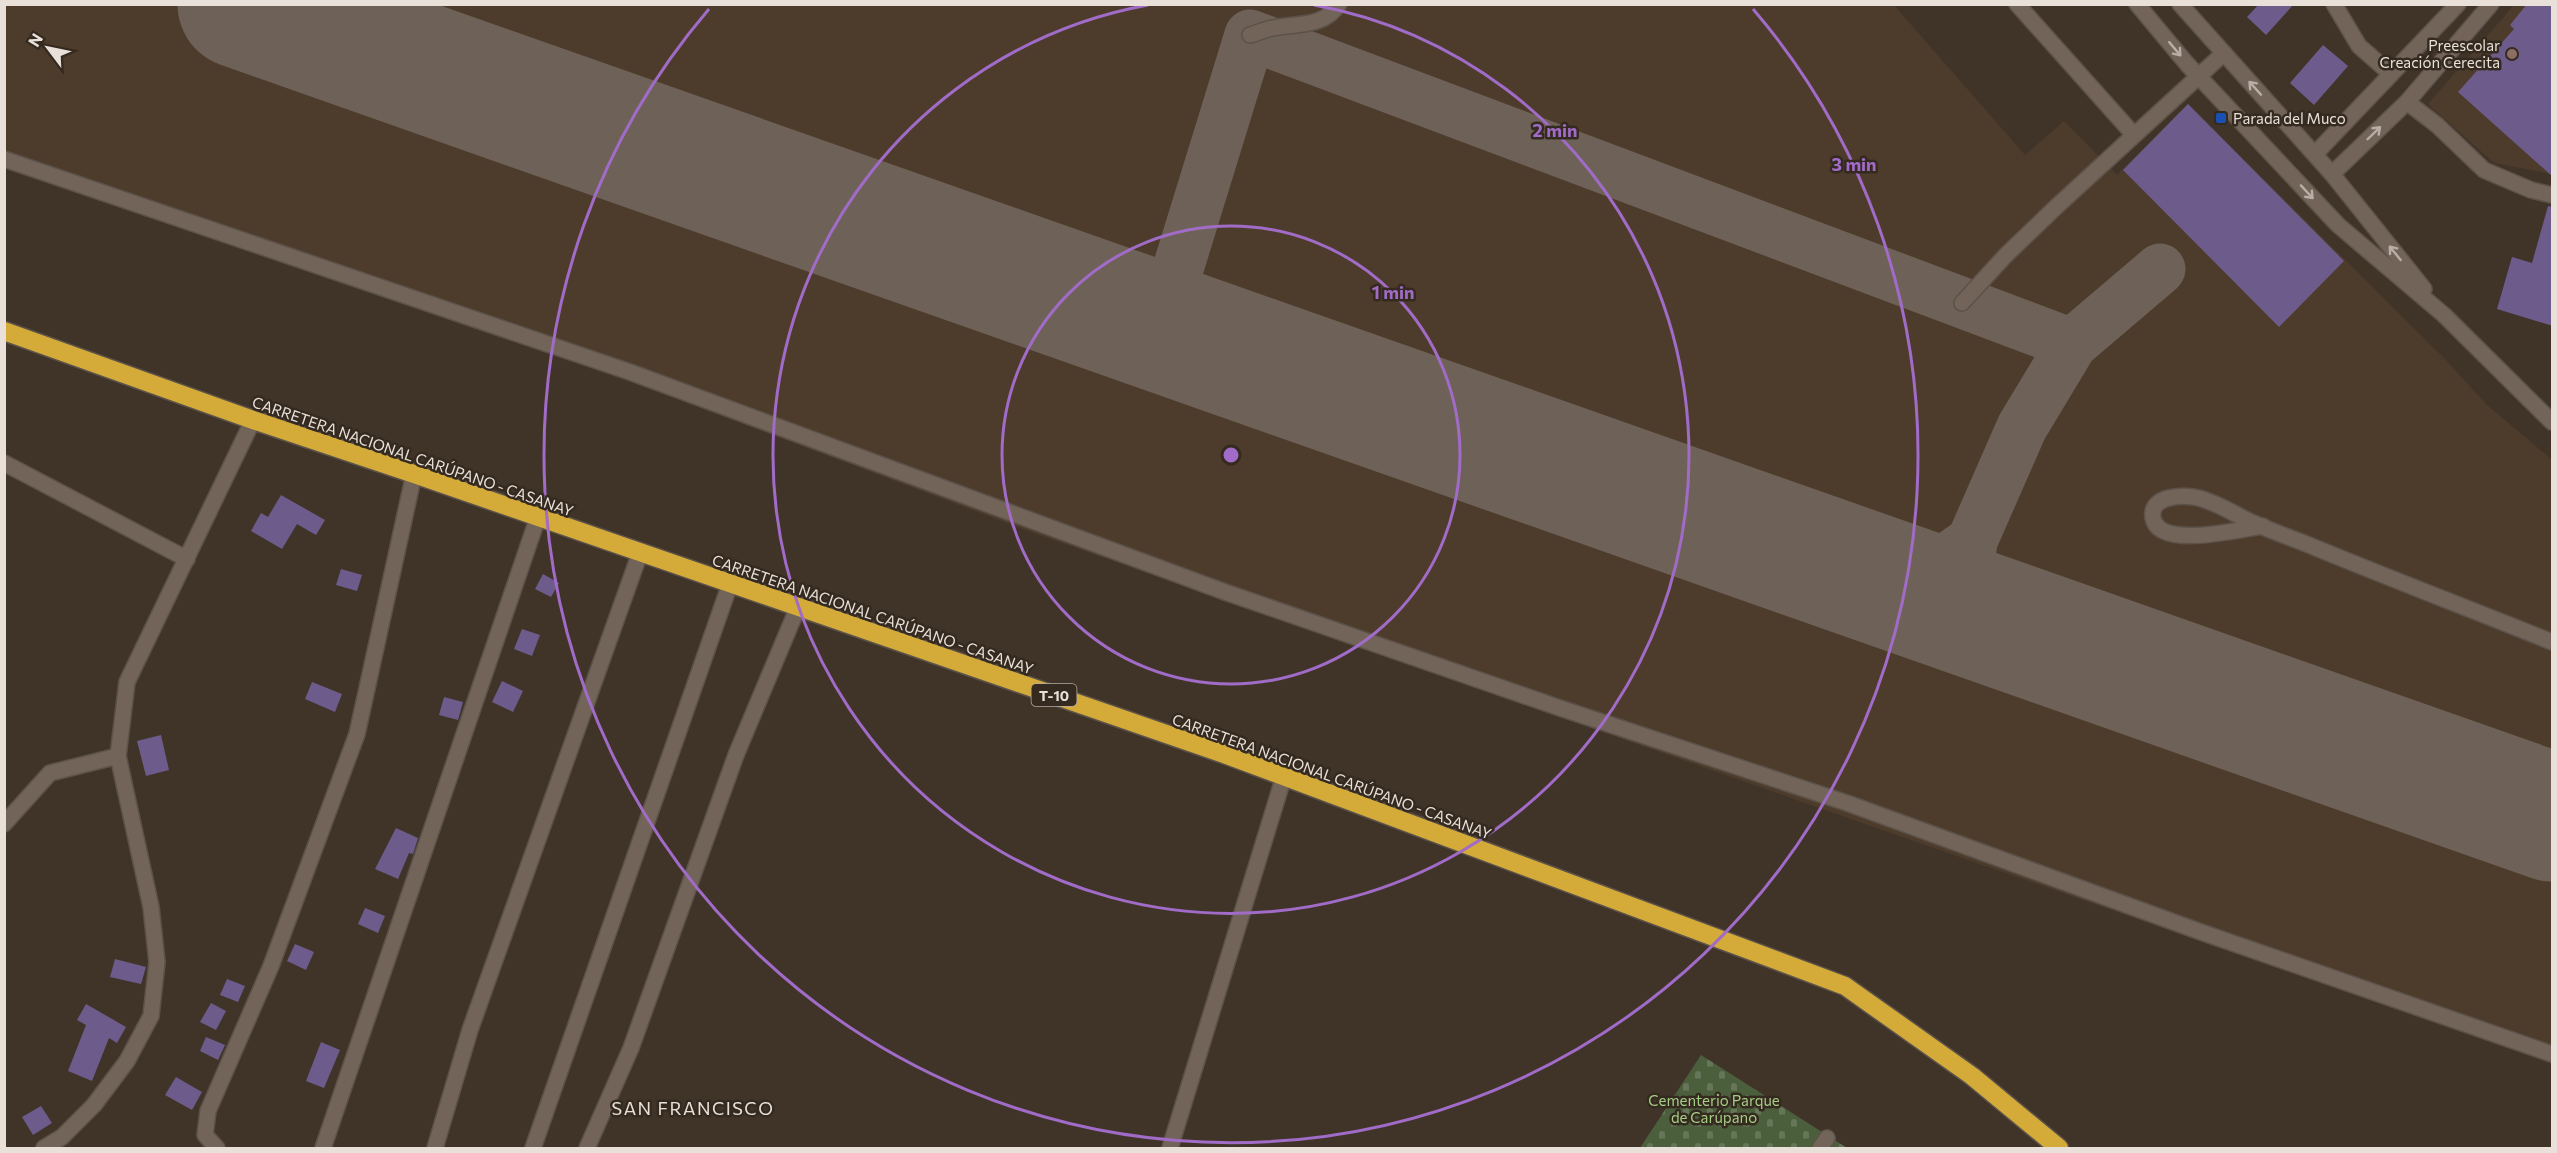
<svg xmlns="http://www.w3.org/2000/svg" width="2557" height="1153" font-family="Commissioner,sans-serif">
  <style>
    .built { fill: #4d3c2c }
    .cemetery { fill: url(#cemetery-stones) }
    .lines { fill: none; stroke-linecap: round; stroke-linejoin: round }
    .taxiway { stroke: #6e6258; stroke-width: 51 }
    .runway { stroke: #6e6258; stroke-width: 129 }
    .building { fill: #6d5b8b }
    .minor-casing { stroke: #5c5249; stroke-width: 18 }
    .highway-casing { stroke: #5c5249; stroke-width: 21 }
    .minor { stroke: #726459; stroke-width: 15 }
    .highway { stroke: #d4ab38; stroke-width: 18 }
    .oneway { stroke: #b9aea6 }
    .ring { fill: none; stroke: #a16bc8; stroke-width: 3 }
    .education-dot { fill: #8d6e63; stroke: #352a1f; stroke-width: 2 }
    .transit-dot { fill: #1a4fb4; stroke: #352a1f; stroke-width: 2 }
    .labels { text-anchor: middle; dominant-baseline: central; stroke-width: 5; stroke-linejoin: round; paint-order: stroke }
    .shield { fill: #352a1f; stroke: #b2a9a1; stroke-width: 1.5 }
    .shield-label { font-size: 14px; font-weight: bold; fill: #e8e0d9 }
    .poi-label { font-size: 15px; fill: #e8e0d9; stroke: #352a1f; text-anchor: end }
    .street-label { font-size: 15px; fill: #e8e0d9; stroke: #352a1f }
    .park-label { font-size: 15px; fill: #a5ce86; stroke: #352a1f }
    .quarter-label { font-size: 18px; letter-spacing: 1.5px; fill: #e8e0d9; stroke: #352a1f }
    .centre { fill: #a16bc8; stroke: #352a1f; stroke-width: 3 }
    .ring-label { font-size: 18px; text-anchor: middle; font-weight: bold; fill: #a16bc8; stroke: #352a1f; stroke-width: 5; stroke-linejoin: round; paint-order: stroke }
  </style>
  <defs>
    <pattern id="cemetery-stones" width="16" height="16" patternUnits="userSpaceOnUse" patternTransform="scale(1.5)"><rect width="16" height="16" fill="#4c5f3d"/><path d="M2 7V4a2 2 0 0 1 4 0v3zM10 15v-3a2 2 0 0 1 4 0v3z" fill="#667658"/></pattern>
  </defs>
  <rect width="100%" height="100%" fill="#403429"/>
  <g class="built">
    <polygon points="1893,4 2025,155 2064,121 2117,175 2188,104 2445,359 2486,404 2552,460 2552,1064 1036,534 613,375 376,290 5,168 4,5"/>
    <polygon points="2514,5 2552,5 2552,174 2494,163 2428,104"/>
  </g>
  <polygon class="cemetery" points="1701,1055 1847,1148 1640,1148"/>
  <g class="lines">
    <g class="taxiway">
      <polyline points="1160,327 1250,35 2072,344"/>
      <polyline points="1972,541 2022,427 2072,344 2160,269"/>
      <polyline points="1891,584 1923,576 1972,541 1969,565 1977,592 1998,622"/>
    </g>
    <polyline class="runway" points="242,4 2552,817"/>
  </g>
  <g class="building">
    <polygon points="2259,4 2294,4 2266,35 2247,17"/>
    <polygon points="2527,4 2553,4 2553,177 2458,92 2514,29 2510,25"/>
    <polygon points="2323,45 2348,66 2314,105 2290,83"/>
    <polygon points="2188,104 2344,261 2279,327 2123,170"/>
    <polygon points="2548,206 2553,207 2553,326 2497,309 2512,257 2532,263"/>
    <polygon points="281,495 325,520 316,535 297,524 282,549 251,531 261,513 268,517"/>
    <polygon points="341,569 362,575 357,591 336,585"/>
    <polygon points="543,574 559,583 551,597 535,589"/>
    <polygon points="522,629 540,635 532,656 514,649"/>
    <polygon points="502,681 523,691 513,712 492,702"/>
    <polygon points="312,682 342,694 335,712 305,699"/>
    <polygon points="444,697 463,702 458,720 439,715"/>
    <polygon points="161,735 169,770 146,776 137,741"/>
    <polygon points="396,828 418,838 413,854 409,853 398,879 375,869"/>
    <polygon points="365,908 385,916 378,933 358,924"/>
    <polygon points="295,944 314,952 306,970 287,961"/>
    <polygon points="115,959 146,967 141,984 110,977"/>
    <polygon points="227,979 245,986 238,1002 220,995"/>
    <polygon points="211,1003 226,1011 216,1030 200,1022"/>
    <polygon points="86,1004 126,1027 117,1043 109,1038 92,1081 68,1071 86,1025 77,1020"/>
    <polygon points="206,1037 225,1045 218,1060 200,1051"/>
    <polygon points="321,1042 340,1050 324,1088 306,1081"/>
    <polygon points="176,1077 202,1092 192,1110 165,1095"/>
    <polygon points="41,1106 52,1123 33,1135 22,1117"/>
  </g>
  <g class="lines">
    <defs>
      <g id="minor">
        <polyline points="2017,4 2134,135"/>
        <polyline points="2137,4 2187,64 2338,225 2444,315 2552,422"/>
        <polyline points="2180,4 2332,174 2424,289"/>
        <polyline points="2334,4 2359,46 2391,74"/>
        <path d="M 1250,35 C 1258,33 1265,29 1273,28 C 1296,23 1324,28 1339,4"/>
        <polyline points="2407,102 2437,125 2484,170 2531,190 2552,195"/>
        <polyline points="2315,154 2458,4"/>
        <polyline points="4,159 630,372 1225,592 1560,708 1847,803 2201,932 2552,1054"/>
        <polyline points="2332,174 2407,102 2491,4"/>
        <polyline points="1962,303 2006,255 2056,207 2224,53"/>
        <polyline points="4,463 187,559"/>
        <path d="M 2263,526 C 2240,529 2159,550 2153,518 C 2149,494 2185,495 2199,498 C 2217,503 2233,513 2249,521 C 2267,529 2285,536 2304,543 C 2386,577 2470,609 2552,642"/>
        <polyline points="4,824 50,773 118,756"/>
        <polyline points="44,1148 62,1137 94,1105 127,1061 151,1016 157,962 151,907 118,756 127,682 253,420"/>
        <polyline points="217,1148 205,1135 208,1111 271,966 357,734 414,474"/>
        <polyline points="323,1148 538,517"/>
        <polyline points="435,1148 470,1030 640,553"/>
        <polyline points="533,1148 730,584"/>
        <polyline points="587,1148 631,1048 736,755 798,607"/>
        <polyline points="1170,1148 1284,776"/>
        <polyline points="1820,1148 1827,1138"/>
      </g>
      <polyline id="highway" points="4,331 253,420 414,474 1224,754 1845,986 1972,1076 2059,1148"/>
    </defs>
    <use href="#minor" class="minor-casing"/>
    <use href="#highway" class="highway-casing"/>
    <use href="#minor" class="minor"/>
    <use href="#highway" class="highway"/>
  </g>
  <defs><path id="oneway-shaft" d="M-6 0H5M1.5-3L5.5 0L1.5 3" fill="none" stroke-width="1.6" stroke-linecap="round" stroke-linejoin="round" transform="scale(1.5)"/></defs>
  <g class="oneway">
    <use href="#oneway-shaft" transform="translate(2175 49) rotate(50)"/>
    <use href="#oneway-shaft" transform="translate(2255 88) rotate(-132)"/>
    <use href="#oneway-shaft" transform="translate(2374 133) rotate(-44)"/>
    <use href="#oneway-shaft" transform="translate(2307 192) rotate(47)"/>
    <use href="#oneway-shaft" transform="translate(2395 253) rotate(-129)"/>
  </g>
  <g class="ring">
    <circle cx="1231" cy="455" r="229"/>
    <path d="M1314 5A458 458 0 1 1 1148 5"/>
    <path d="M1753 9A687 687 0 1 1 709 9"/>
  </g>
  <circle class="education-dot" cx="2512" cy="54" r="6"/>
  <rect class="transit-dot" x="2215" y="112" width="12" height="12" rx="3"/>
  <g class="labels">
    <rect class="shield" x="1031.5" y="684" width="45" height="22" rx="4.5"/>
    <g class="shield-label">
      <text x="1054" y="695">T-10</text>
    </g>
    <g class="poi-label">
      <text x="2500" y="45">Preescolar<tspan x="2500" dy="17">Creación Cerecita</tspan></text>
      <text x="2233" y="118" text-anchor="start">Parada del Muco</text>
    </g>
    <g class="street-label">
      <text transform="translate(413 456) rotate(19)">CARRETERA NACIONAL CARÚPANO - CASANAY</text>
      <text transform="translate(873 614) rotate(19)">CARRETERA NACIONAL CARÚPANO - CASANAY</text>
      <text transform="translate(1332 776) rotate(20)">CARRETERA NACIONAL CARÚPANO - CASANAY</text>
    </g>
    <g class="park-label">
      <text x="1714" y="1100">Cementerio Parque<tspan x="1714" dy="17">de Carúpano</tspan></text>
    </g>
    <g class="quarter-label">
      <text x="693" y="1108">SAN FRANCISCO</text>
    </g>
  </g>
  <circle cx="1231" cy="455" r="9" class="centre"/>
  <g class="ring-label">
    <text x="1555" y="137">2 min</text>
    <text x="1854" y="171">3 min</text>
    <text x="1393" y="299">1 min</text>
  </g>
  <rect width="2557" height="1153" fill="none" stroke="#e8e0d9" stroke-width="12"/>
  <g transform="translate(48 48) rotate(302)" stroke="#352a1f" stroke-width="4.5" paint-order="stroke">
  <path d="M0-4.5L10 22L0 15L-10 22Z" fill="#e8e0d9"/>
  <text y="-9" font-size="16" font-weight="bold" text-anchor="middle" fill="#e8e0d9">N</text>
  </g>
</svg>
